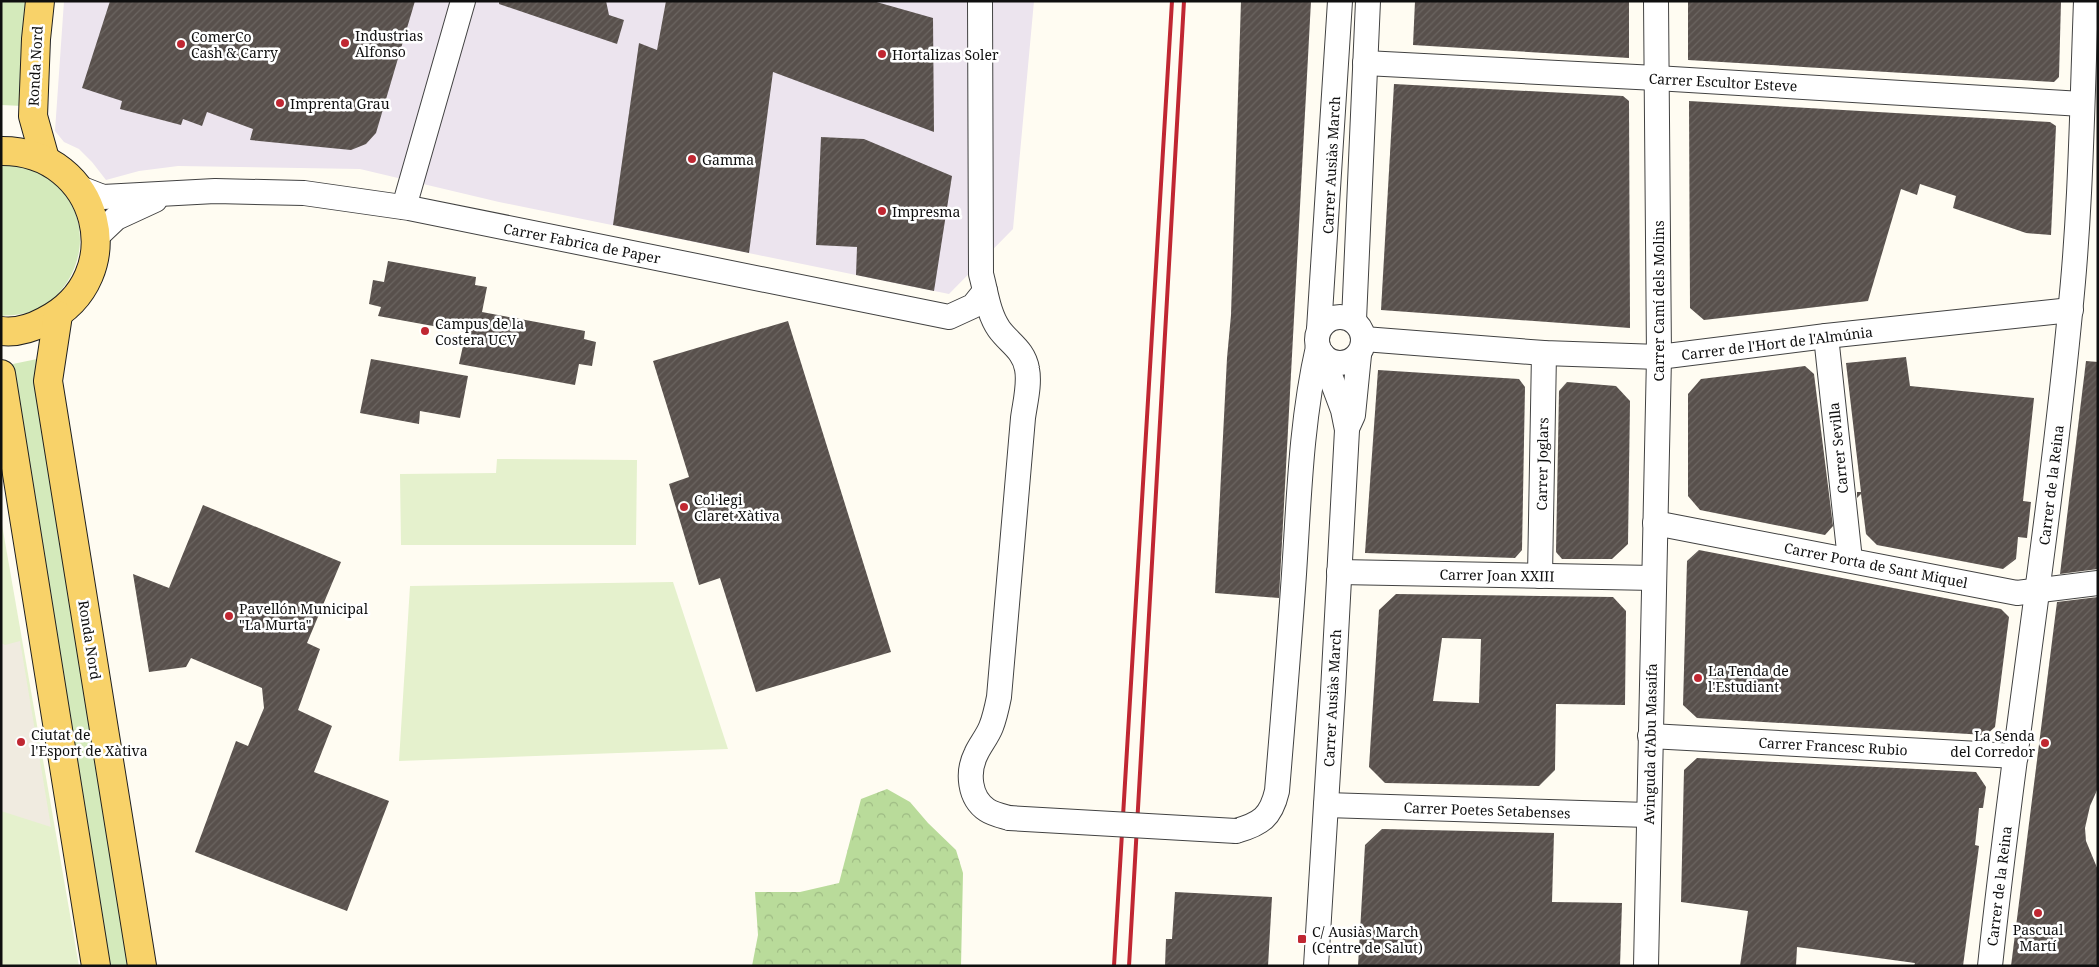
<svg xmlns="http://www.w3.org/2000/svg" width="2099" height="967" font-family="'Noto Serif',serif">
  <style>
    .industrial { fill: #ece4ee }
    .grass { fill: #d4eabb }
    .forest { fill: url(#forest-crowns) }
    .pitch { fill: #e5f1cd }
    .plaza { fill: #f0ebe0 }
    .building { fill: url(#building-hatch); fill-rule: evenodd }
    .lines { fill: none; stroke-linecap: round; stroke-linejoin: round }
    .minor-casing { stroke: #424242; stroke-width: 26 }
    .major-casing { stroke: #202020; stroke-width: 30 }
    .minor { stroke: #fff; stroke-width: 24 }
    .major { stroke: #f8d269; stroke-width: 28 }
    .rail { stroke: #c02732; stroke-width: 4 }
    .minor-bridge-casing { stroke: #424242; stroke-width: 26; stroke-linecap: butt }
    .minor-bridge { stroke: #fff; stroke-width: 24 }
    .poi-dot { fill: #c02732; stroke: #fff; stroke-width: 2 }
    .labels { text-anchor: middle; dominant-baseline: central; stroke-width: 5; stroke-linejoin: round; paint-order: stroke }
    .poi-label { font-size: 14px; fill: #0f0f0f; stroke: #fff; text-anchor: start }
    .street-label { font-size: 14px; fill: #0f0f0f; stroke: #fff }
  </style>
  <defs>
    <pattern id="forest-crowns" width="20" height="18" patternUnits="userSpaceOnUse" patternTransform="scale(1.25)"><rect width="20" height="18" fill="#b9db9a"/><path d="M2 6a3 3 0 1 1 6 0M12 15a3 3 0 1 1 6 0" fill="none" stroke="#9ebb84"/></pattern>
    <pattern id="building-hatch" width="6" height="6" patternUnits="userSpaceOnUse" patternTransform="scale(1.25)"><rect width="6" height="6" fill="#58504c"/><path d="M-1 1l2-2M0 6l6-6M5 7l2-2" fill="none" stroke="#6b6561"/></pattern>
  </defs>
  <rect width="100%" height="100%" fill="#fffcf2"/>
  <polygon class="industrial" points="64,1 1034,1 1013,229 949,294 499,202 360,169 178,166 139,171 106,180 92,162 79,149 64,142 55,131"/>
  <g class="grass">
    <polygon points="1,1 28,1 23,106 1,105"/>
    <path d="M 1,165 C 9,165 17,165 24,167 C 36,170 48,178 57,186 C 93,220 85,277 45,305 C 33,314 16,315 1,316 Z"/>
    <polygon points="37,359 133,966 105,966 8,365"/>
  </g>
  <polygon class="forest" points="887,789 910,802 928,823 956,850 963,873 961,966 752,966 758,935 755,892 800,892 839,883 861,799"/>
  <g class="pitch">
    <polygon points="497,459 637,460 636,545 401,545 400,474 496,473"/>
    <polygon points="1,519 79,966 1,966"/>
    <polygon points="673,582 728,749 399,761 410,586"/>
  </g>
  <polygon class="plaza" points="20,641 51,827 1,811 1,643 5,645"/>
  <g class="building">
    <polygon points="110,1 415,1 376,133 366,144 351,150 250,140 253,129 207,112 202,126 183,119 181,125 120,109 122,101 82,88"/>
    <polygon points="499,1 606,1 609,15 624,20 617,44 499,4"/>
    <polygon points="666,1 873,1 933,18 934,132 773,72 749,253 613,225 639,43 657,50"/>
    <polygon points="1241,1 1311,1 1279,598 1215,593 1227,358 1231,315"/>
    <polygon points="1415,1 1629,1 1629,58 1413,45"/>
    <polygon points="1688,1 2061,1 2059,77 2054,82 1688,60"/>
    <polygon points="1394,84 1623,96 1629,101 1630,328 1381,310"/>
    <polygon points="1689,101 2050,122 2056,126 2051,235 2026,233 1953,208 1956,196 1920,184 1917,195 1901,189 1868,301 1704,320 1690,308"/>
    <polygon points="821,137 864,139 952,176 934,291 856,275 857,247 816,245"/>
    <polygon points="388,261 476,277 475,285 487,287 482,312 585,331 584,339 596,342 592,366 579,364 575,385 459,364 466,332 378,316 381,307 369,304 373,280 384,282"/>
    <polygon points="788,321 891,652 756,692 720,578 699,585 669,484 689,477 653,361"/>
    <polygon points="1906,357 1910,386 2034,398 2023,501 2031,502 2027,538 2018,537 2016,559 2003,569 1877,545 1866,534 1861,494 1857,498 1857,492 1861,492 1846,363"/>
    <polygon points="371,359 468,376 460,418 420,411 419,424 360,413"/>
    <polygon points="2086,361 2098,362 2098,569 2060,574"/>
    <polygon points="1805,366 1814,374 1833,526 1825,535 1700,510 1688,496 1688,394 1701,379"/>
    <polygon points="1378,370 1519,379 1525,387 1522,550 1515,558 1365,553"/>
    <polygon points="1567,382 1616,386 1630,401 1628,544 1612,559 1562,559 1556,552 1559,391"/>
    <polygon points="203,505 341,562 307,643 320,649 298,710 332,726 314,772 389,801 347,911 195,852 236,741 248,746 264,708 262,688 191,658 186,667 149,672 133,574 169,588"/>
    <polygon points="1699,550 2001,609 2009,617 1995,727 1986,735 1697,718 1683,705 1687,561"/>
    <path d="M 1396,594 L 1613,597 L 1626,611 L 1625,705 L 1556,704 L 1555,770 L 1539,786 L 1385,783 L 1369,767 L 1379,610 ZM 1442,638 L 1481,639 L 1479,703 L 1433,701 Z"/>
    <polygon points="2098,597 2098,788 2090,806 2085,828 2086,841 2098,870 2098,966 2011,966 2057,602"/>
    <polygon points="1697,758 1976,772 1986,787 1983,808 1979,808 1975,845 1979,846 1963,966 1914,966 1915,963 1797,947 1796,966 1740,966 1748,911 1681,902 1684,770"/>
    <polygon points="1382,829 1554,833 1552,902 1622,903 1620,966 1358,966 1365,845"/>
    <polygon points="1175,892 1272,897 1268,966 1165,966 1166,939 1172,939"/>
  </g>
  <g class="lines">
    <defs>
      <g id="minor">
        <path d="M 980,1 L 981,274 C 986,292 988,313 999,329 C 1009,343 1024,350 1027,369 C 1030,384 1025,403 1023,418 L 999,697 C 997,707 995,717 991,727 C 987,737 980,745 976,754 C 967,772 969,798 987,810 C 993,814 1002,816 1009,818"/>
        <polyline points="1365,63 1656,78 2082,104"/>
        <polyline points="80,188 103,197 215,191 304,193 409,208 949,317 973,306 985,291"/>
        <polyline points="404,207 463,1"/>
        <polyline points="96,237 116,218 155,200"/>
        <circle cx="1340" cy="340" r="23"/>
        <polyline points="1354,320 1368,1"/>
        <polyline points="1319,329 1340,1"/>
        <polyline points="1826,336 1850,560"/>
        <polyline points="1364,339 1544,353 1659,357 1826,336 2071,310"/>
        <polyline points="1348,426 1353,415 1359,355"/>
        <polyline points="1655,523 2017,593 2098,583"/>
        <polyline points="1339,572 1654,578"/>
        <polyline points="1540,576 1544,353"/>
        <polyline points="1650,736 2016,756"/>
        <polyline points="1326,805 1648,815"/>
        <path d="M 1236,831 C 1261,824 1271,817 1277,791 C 1283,719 1289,647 1294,574 C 1299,498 1301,422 1318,347"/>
        <polyline points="1316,966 1333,691 1347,430 1343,410 1322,354"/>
        <polyline points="1646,966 1659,357 1656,1"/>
        <path d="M 1990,966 C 2013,748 2049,531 2070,313 C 2081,209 2082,105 2086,1"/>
      </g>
      <g id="major">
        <polyline points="40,1 36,39 33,116 45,159"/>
        <path d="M 1,151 C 100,150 132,277 45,321 C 32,328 16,333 1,331"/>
        <polyline points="58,315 48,381 142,966"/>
        <polyline points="1,374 96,966"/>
      </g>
    </defs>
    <use href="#minor" class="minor-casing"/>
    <use href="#major" class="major-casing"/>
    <use href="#minor" class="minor"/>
    <use href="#major" class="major"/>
    <g class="rail">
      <polyline points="1114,966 1172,1"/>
      <polyline points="1129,966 1184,1"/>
    </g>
    <defs>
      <polyline id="minor-bridge" points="1009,818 1236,831"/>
    </defs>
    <use href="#minor-bridge" class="minor-bridge-casing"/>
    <use href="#minor-bridge" class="minor-bridge"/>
  </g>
  <g class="poi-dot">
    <circle cx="345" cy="43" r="5"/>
    <circle cx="181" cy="44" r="5"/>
    <circle cx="882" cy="54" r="5"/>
    <circle cx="280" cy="103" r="5"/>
    <circle cx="692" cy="159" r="5"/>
    <circle cx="882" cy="211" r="5"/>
    <circle cx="425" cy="331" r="5"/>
    <circle cx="684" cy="507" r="5"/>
    <circle cx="229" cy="616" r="5"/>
    <circle cx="1698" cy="678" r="5"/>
    <circle cx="21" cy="742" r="5"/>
    <circle cx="2045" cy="743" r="5"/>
    <circle cx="2038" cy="913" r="5"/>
    <rect x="1297" y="934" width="10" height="10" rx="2.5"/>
  </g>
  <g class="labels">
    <g class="poi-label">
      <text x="355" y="35">Industrias<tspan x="355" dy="16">Alfonso</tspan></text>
      <text x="191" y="36">ComerCo<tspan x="191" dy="16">Cash &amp; Carry</tspan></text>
      <text x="892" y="54">Hortalizas Soler</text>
      <text x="290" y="103">Imprenta Grau</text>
      <text x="702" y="159">Gamma</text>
      <text x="892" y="211">Impresma</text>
      <text x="435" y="323">Campus de la<tspan x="435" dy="16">Costera UCV</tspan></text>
      <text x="694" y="499">Col·legi<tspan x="694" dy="16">Claret Xàtiva</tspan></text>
      <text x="239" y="608">Pavellón Municipal<tspan x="239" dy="16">"La Murta"</tspan></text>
      <text x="1708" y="670">La Tenda de<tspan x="1708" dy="16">l'Estudiant</tspan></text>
      <text x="31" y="734">Ciutat de<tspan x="31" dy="16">l'Esport de Xàtiva</tspan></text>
      <text x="2035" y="735" text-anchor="end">La Senda<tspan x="2035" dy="16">del Corredor</tspan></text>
      <text x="2038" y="929" text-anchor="middle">Pascual<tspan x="2038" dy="16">Martí</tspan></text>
      <text x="1312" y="931">C/ Ausiàs March<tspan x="1312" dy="16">(Centre de Salut)</tspan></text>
    </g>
    <g class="street-label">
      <text transform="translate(35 66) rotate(-87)">Ronda Nord</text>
      <text transform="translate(1723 82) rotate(3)">Carrer Escultor Esteve</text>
      <text transform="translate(1331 165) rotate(-87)">Carrer Ausiàs March</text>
      <text transform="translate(582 243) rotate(11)">Carrer Fabrica de Paper</text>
      <text transform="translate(1658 301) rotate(-90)">Carrer Camí dels Molins</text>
      <text transform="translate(1777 343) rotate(-7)">Carrer de l'Hort de l'Almúnia</text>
      <text transform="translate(1838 448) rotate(-96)">Carrer Sevilla</text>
      <text transform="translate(1542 464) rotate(-89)">Carrer Joglars</text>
      <text transform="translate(2051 485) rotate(-83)">Carrer de la Reina</text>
      <text transform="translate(1876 565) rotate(11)">Carrer Porta de Sant Miquel</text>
      <text transform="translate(1497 575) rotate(1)">Carrer Joan XXIII</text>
      <text transform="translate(90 640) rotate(81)">Ronda Nord</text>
      <text transform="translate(1332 698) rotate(-87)">Carrer Ausiàs March</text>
      <text transform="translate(1650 744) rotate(-89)">Avinguda d'Abu Masaifa</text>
      <text transform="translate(1833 746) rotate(3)">Carrer Francesc Rubio</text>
      <text transform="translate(1487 810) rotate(2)">Carrer Poetes Setabenses</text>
      <text transform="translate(1999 886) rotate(-83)">Carrer de la Reina</text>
    </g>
  </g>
  <rect width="2099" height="967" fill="none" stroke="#0f0f0f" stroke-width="5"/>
</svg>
